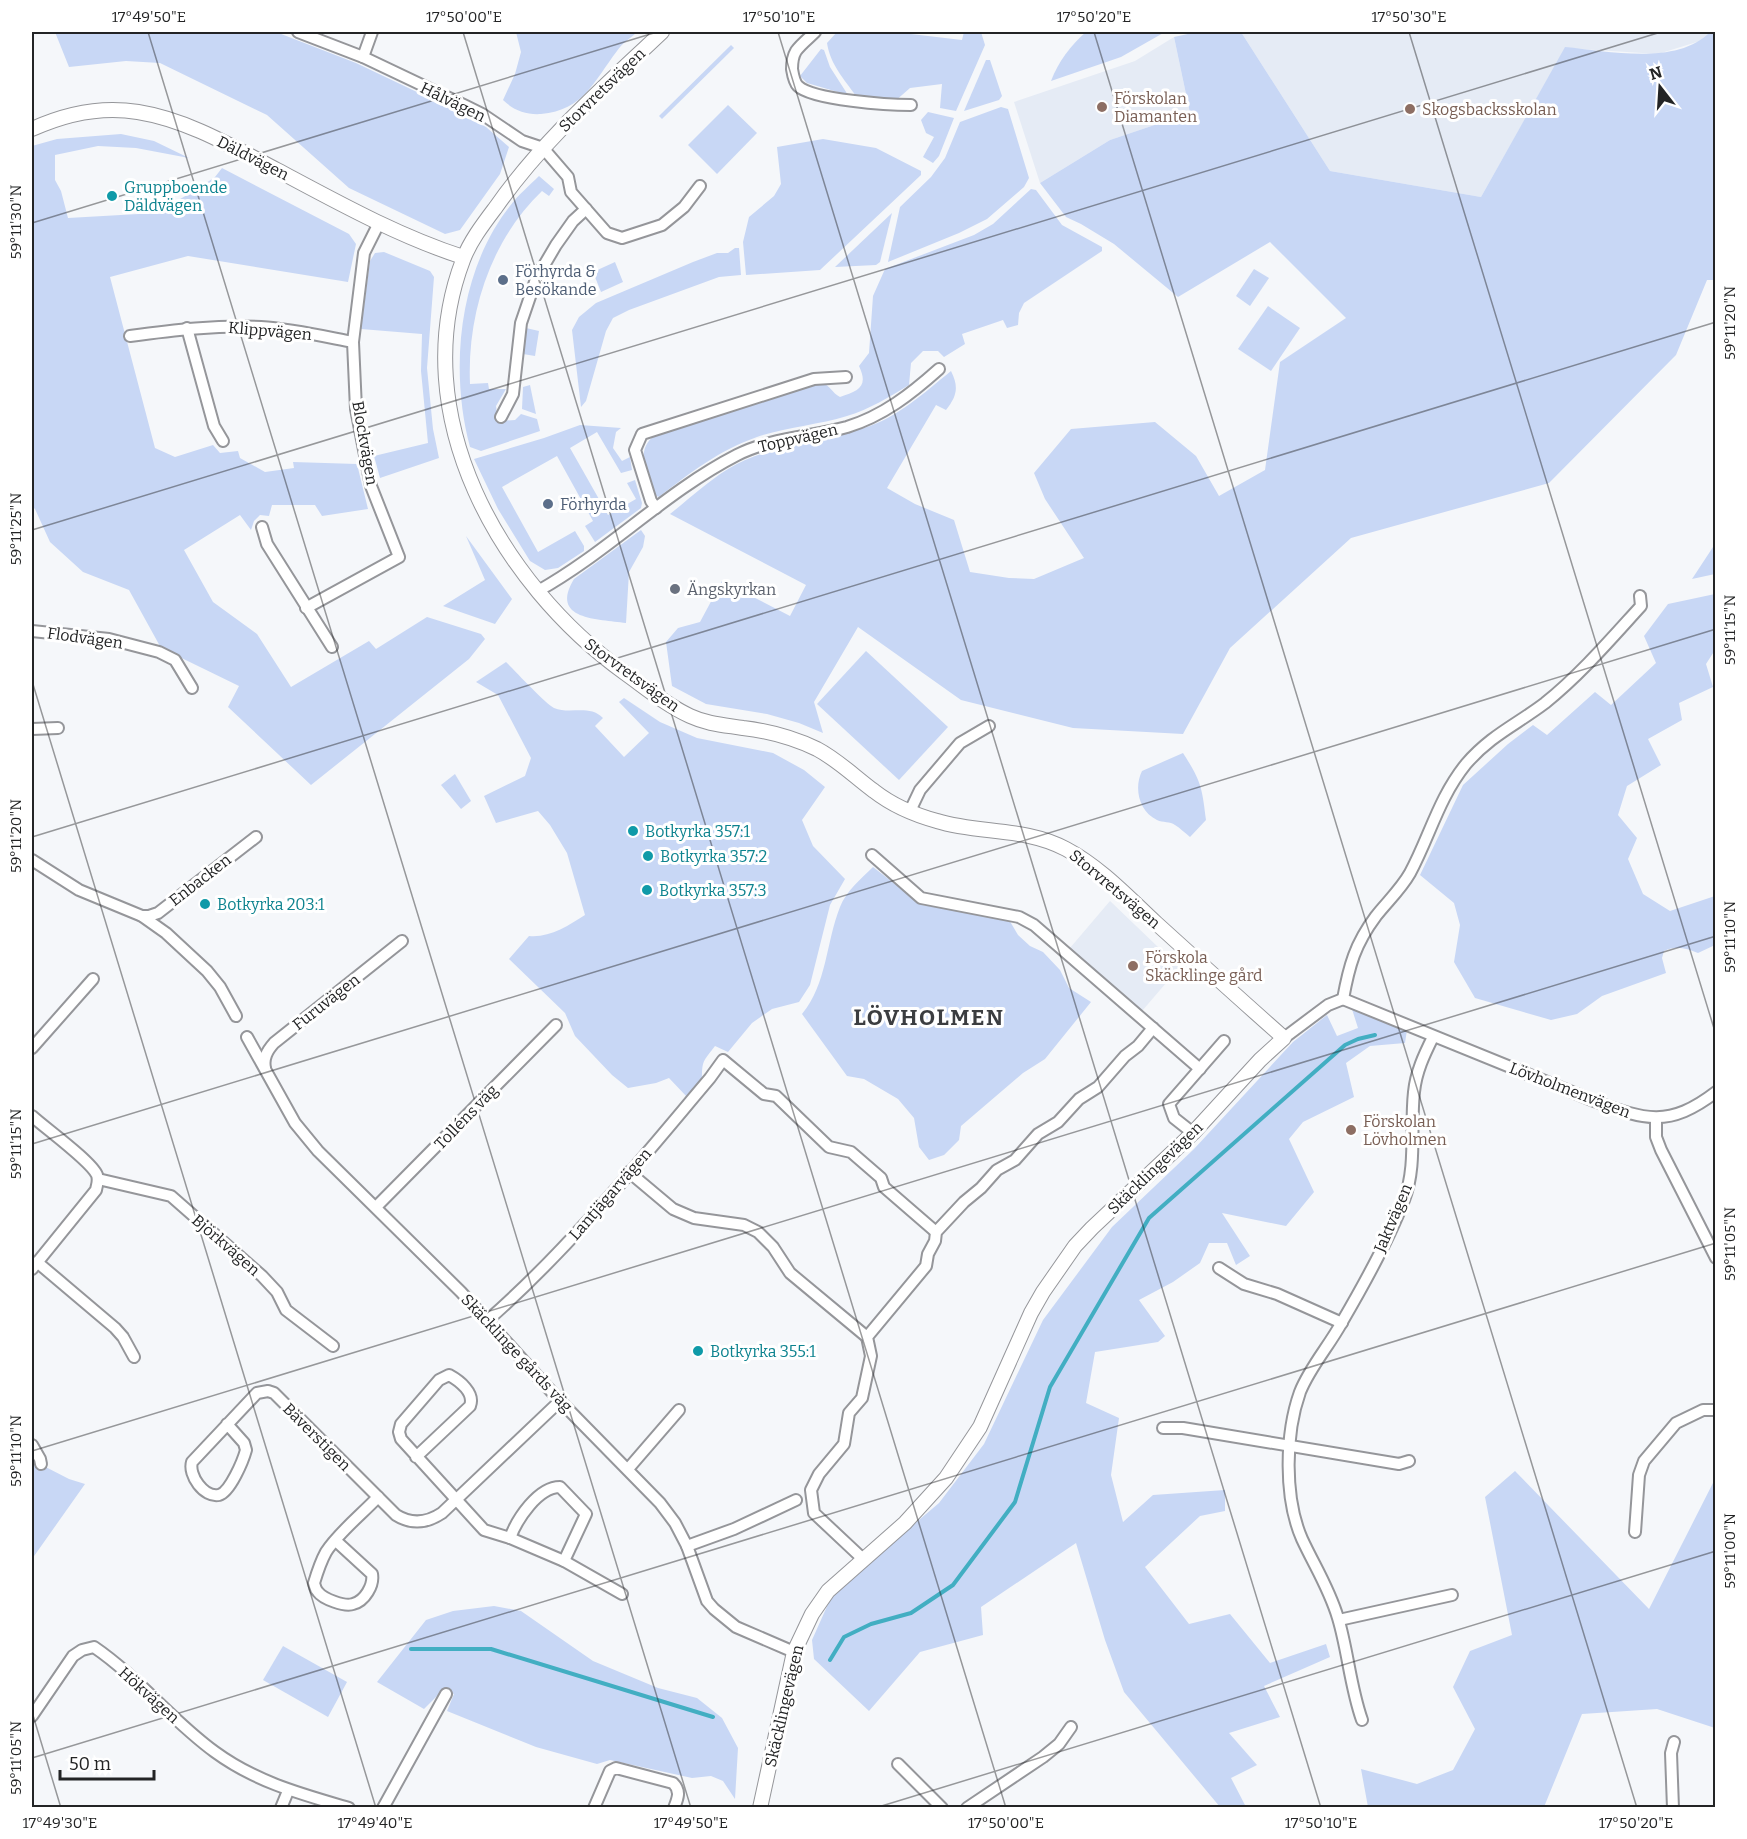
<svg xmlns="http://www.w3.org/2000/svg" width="1747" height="1839" font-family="Bitter,serif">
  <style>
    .built { fill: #e5ebf5 }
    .green { fill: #c8d7f5 }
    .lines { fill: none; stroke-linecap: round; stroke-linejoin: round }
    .stream { stroke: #42aec2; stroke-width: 4 }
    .minor-casing { stroke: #95969a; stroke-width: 14 }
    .tertiary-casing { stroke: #95969a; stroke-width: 16 }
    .minor { stroke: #fff; stroke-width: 10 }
    .tertiary { stroke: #fff; stroke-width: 14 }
    .ticks { fill: none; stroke: #232425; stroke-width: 1.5; stroke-opacity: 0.45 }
    .education-dot { fill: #8d6e63; stroke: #fff; stroke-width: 2 }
    .culture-dot { fill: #0f9aa8; stroke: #fff; stroke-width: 2 }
    .service-dot { fill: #5c6f8a; stroke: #fff; stroke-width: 2 }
    .worship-dot { fill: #6b7280; stroke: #fff; stroke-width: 2 }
    .labels { text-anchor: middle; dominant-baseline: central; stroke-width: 6; stroke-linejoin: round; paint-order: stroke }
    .street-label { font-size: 16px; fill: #232425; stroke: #fff }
    .education-label { font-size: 16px; fill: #785e54; stroke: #fff; text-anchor: start }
    .culture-label { font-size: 16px; fill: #0d838f; stroke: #fff; text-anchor: start }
    .service-label { font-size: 16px; fill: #4e5e75; stroke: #fff; text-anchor: start }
    .worship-label { font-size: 16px; fill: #5b616d; stroke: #fff; text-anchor: start }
    .district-label { font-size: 22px; font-weight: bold; letter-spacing: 1.5px; fill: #3b3d40; stroke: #fff }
    .neatline { fill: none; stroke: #232425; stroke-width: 2 }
    .ticks-label { font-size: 15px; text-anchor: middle; fill: #232425 }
  </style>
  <rect width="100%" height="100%" fill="#f5f7fa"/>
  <g class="built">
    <polygon points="1241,32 1710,32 1700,41 1658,54 1565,48 1481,197 1330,171"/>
    <polygon points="1174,37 1190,113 1110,140 1040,183 1014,102 1135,61"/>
    <polygon points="1110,901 1183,971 1166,983 1142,1011 1070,948"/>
  </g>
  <g class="green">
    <polygon points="55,32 276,32 356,63 419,93 486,127 509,147 500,174 460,230 445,234 349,188 267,115 160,63 126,61 69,67"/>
    <path d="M 516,32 L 637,32 C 631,38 622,43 617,51 C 594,81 584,110 541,114 C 526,115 513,110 503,100 L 515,74 L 521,52 Z"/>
    <path d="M 837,32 L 894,32 L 962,40 L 964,32 L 981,32 L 985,45 L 956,111 L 940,108 L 942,84 L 910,88 L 894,102 L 856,96 C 844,79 830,64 827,43 Z"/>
    <path d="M 1086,32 L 1165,32 L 1121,57 L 1051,81 C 1058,62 1071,45 1086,32 Z"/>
    <path d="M 1197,32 L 1241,32 L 1330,171 L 1481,197 L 1565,47 C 1608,51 1677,66 1710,32 L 1715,32 L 1715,280 L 1707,280 L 1676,355 L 1549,483 L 1351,538 L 1230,648 L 1183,734 L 1073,728 L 961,700 L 858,627 L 814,702 L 823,733 L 799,723 L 767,714 L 706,704 L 672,686 L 666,642 L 678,628 L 700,622 L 722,581 L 790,616 L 806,585 L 670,514 C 689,499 707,482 728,469 C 766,446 821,441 864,428 C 897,418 924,393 951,371 C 959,387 957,396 946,410 L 936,405 L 887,488 L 915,504 L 954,520 L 970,572 L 1009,578 L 1034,579 L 1084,558 L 1045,499 L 1034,473 L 1071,429 L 1155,422 L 1196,456 L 1219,496 L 1265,470 L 1280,362 L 1346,318 L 1270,242 L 1178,297 L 1114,244 L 1081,224 L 1066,217 L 1040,183 L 1110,140 L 1190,113 L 1174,37 Z"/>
    <polygon points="731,45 734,48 662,119 659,116"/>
    <polygon points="821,49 824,50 830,67 848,95 807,83 800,76"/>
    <polygon points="986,60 990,60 1002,96 999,100 964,111"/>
    <polygon points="728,105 757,133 717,174 688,145"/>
    <polygon points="1001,107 1008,109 1029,178 1024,187 987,219 959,233 888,262 900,207 931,177 945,158 960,122"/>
    <polygon points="928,112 954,118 939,156 933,163 923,157 934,137 926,133 921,120"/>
    <polygon points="121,134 154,141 189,158 136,148 98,146 55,155 55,180 61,191 68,218 156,213 194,191 215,177 222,168 349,234 356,244 348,282 188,256 110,277 155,448 175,457 213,445 220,453 238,451 240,458 265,472 294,468 293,462 357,464 368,509 322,516 315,505 272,505 269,516 260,515 254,521 251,530 240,515 184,550 213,602 257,634 291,687 369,641 376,649 427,617 481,634 485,639 469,659 311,785 228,707 239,686 161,648 129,590 83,572 50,542 35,509 32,506 32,146 57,139"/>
    <polygon points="823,139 876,148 921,171 921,175 820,270 746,275 743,242 749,217 774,196 781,184 777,147"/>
    <path d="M 539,176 L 554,189 L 549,196 L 542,191 C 490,241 467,314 470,384 L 488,383 L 489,389 L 506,389 L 496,406 L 498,421 L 515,420 L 521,414 L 537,419 L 540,431 L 481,451 L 470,447 C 449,369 459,270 510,206 C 518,195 529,186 539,176 Z"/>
    <path d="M 1031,189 L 1036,190 L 1062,225 L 1102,247 L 1102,251 L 1024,303 L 1019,313 L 1018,325 L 1007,328 L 1003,320 L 962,334 L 965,344 L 944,357 L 938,351 L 923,351 L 911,363 L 909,385 C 889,397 870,409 847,416 C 818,425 786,427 757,437 C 718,451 691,472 659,497 L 654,495 C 647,474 634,451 655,435 L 822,383 C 830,385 832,393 840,397 C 858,391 869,387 859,366 L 869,353 L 873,296 L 885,269 L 974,235 L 993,224 Z"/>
    <polygon points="892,213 880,262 876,265 835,267"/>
    <polygon points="735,248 739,248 741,275 719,277 629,310 613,318 606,331 586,401 581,407 572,330 579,317 596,303 693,262 717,253 728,253"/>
    <polygon points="384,252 430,271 434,277 427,368 433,429 439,458 380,478 374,456 428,443 421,371 422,334 361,329 370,261 375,253"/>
    <polygon points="615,262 623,282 601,292 593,272"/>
    <polygon points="1254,269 1269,278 1250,306 1236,296"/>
    <polygon points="1268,306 1300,328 1271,371 1238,349"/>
    <polygon points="526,328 539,331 535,356 523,354"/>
    <polygon points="530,385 536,414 522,409 523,387"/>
    <polygon points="580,425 621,428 616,432 613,448 622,461 630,457 632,470 621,473 597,432 570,448 608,515 636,499 627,483 635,480 642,503 641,508 595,542 585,526 593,521 557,456 502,487 538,552 575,531 584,546 584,551 558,568 545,570 530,561 498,509 474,459 544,438"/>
    <path d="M 641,530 L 645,536 L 643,547 L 629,572 L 626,623 C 598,619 549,620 574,579 Z"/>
    <polygon points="466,536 512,599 495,624 443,606 485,580"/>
    <polygon points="1715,544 1715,574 1692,579"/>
    <path d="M 1715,594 L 1715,650 L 1706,664 L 1713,687 L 1679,703 L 1682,720 L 1648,739 L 1661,765 L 1627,786 L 1618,815 L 1637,838 L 1628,859 L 1643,894 L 1670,911 L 1715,896 L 1715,945 L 1698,953 C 1686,948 1676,945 1664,951 L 1662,958 L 1666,973 L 1602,996 L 1577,1014 L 1551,1020 L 1475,998 L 1454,962 L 1460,925 L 1454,903 L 1420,875 L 1463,785 L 1508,744 L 1533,725 L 1547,735 L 1595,692 L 1611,705 L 1656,663 L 1644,636 L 1668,604 Z"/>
    <polygon points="866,651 948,727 899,780 817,704"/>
    <path d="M 506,662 C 515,671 545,703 554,708 C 570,715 589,704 603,718 L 595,726 L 624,757 L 649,733 L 619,702 L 624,698 L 660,722 L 697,738 L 773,753 L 804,770 L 825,787 L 802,820 L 813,846 L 845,879 L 830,905 L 810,985 L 799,1002 L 772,1009 L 752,1023 L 728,1052 L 715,1046 C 703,1062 702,1060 702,1080 L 687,1097 L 669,1078 L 656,1083 L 628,1088 L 612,1075 L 575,1036 L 565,1013 L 509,959 L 529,936 C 549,938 568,926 585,915 L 567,853 L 550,825 L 538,811 L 496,823 L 484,796 L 525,776 L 531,758 L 498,695 L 476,682 Z"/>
    <path d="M 1183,753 C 1201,781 1202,787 1206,820 L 1190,837 C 1185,833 1180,828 1175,825 C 1170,821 1163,823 1157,820 C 1138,811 1134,787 1142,771 Z"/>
    <polygon points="455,774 471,801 461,809 441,785"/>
    <path d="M 873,867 L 922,905 L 1008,918 L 1018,935 L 1030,946 L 1043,952 L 1060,970 L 1069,988 L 1091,1002 L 1045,1059 L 1023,1073 L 961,1126 L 959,1140 L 944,1155 L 929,1160 L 919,1147 L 914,1118 L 898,1099 L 864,1079 L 847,1076 L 802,1014 C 827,984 826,942 840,907 C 846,891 861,879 873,867 Z"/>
    <polygon points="1351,1006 1407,1030 1405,1043 1370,1046 1346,1063 1354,1097 1303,1122 1289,1139 1314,1192 1286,1226 1222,1213 1250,1256 1236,1265 1227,1243 1209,1243 1200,1263 1173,1282 1139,1300 1165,1336 1158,1342 1095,1352 1086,1403 1119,1418 1111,1475 1123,1522 1153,1495 1225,1490 1225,1511 1200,1516 1145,1567 1189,1624 1230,1614 1270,1663 1326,1644 1330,1657 1264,1686 1280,1717 1229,1733 1257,1765 1231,1778 1246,1807 1220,1807 1124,1692 1105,1640 1076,1543 981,1607 983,1635 920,1652 869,1711 814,1659 812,1640 833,1593 939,1503 984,1444 1043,1320 1112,1227 1194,1149 1293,1042 1327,1015 1337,1036 1358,1028"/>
    <polygon points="32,1460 69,1479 85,1484 32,1559"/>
    <polygon points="1515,1471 1649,1609 1715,1479 1715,1728 1657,1709 1582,1714 1544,1807 1368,1807 1361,1769 1417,1784 1453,1770 1475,1729 1453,1687 1470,1651 1512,1635 1485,1497"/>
    <polygon points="494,1606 521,1611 593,1661 658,1688 697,1698 722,1718 738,1748 735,1799 723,1781 711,1776 692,1778 610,1760 597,1764 536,1747 447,1711 454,1694 442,1691 424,1709 377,1682 426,1620 453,1611"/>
    <polygon points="283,1646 347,1682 328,1717 263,1680"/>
  </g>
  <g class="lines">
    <g class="stream">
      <polyline points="411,1649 491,1649 713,1717"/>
      <polyline points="830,1660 844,1637 871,1624 911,1613 953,1585 1015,1502 1050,1387 1149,1218 1345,1045 1358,1039 1375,1035"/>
    </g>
    <defs>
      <g id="minor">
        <polyline points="298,32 363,57 466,106 482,114 522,141 543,148 568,177 571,192 607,233 622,238 662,225 684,207 700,186"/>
        <path d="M 815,32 C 809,38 801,44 796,51 C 793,56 792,64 792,69 C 793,75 794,82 798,86 C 812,100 890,105 911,105"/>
        <polyline points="363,57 372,32"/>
        <polyline points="187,328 214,426 223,441"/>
        <path d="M 130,336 C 174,330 217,325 261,327 C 292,329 322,336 353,342"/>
        <polyline points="501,417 513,394 521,323 536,279 556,245 573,221 586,209"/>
        <polyline points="656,508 651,501 635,450 642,434 814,379 846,377"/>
        <polyline points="262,527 267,544 332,647"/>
        <path d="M 538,591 C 608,552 665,492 737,455 C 770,438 811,437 847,427 C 883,416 911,394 939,369"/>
        <polyline points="306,608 399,557 371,486 356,409 353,342 364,253 379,223"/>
        <polyline points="32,631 109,639 159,652 175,660 192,688"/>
        <polyline points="32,729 58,728"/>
        <polyline points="910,811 920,790 960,743 989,726"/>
        <polyline points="872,855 921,898 1019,917 1034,925 1200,1069"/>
        <polyline points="32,860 79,890 142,916 166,933 207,971 220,987 236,1016"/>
        <polyline points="142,916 149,916 158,913 256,837"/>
        <path d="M 1343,999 C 1349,966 1355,944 1376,916 C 1387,902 1401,889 1410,873 C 1430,836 1438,799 1466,764 C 1491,735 1516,725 1545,703 C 1580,675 1610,640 1641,606 L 1640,596"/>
        <path d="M 1343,999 L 1594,1101 C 1645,1120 1669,1128 1716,1092"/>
        <polyline points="247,1037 295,1123 318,1151 461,1292 560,1401 660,1503 675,1523 687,1546 707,1601 714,1609 736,1627 794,1652"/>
        <polyline points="1284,1038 1328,1005 1343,999"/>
        <polyline points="32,1048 93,979"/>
        <path d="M 265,1068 C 263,1058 267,1051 274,1043 L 402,941"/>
        <path d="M 32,1116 C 45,1128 91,1161 97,1175 C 99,1181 97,1184 96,1190 L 32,1269"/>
        <polyline points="1656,1118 1656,1137 1661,1150 1716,1258"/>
        <polyline points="1193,1133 1174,1118 1169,1104 1224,1041"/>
        <polyline points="629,1172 673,1209 694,1218 744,1225 758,1232 773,1247 790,1273 867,1337"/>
        <polyline points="98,1179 171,1196 262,1276 277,1292 286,1310 333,1346"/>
        <polyline points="376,1207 556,1025"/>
        <polyline points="37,1262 115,1328 123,1337 134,1357"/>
        <polyline points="1219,1268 1244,1284 1277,1294 1342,1323"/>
        <path d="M 488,1320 C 570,1248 639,1162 710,1078 L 723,1060 L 764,1094 L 776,1096 L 829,1147 L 851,1152 L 881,1178 L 884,1187 L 936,1232"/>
        <path d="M 227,1424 L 244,1443 L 246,1450 C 243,1461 230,1492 219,1495 C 204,1498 188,1475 192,1462 L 257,1393 L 268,1391 L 274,1393 L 396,1515 C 412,1525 427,1523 442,1513 L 560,1401"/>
        <polyline points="1163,1428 1183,1428 1399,1464 1409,1461"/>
        <polyline points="32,1445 40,1459 41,1464"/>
        <path d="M 416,1457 L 470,1406 C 475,1393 460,1381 449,1375 L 439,1380 L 401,1424 L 399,1432 L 401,1439 L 484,1530 L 510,1538 L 564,1561 L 622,1594"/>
        <polyline points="628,1469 679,1410"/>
        <polyline points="1635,1532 1639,1475 1644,1461 1676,1423 1703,1410 1716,1410"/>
        <path d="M 510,1538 C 517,1519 538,1487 560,1487 L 586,1514 L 564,1561"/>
        <path d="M 336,1541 L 372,1574 C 374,1585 365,1601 353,1604 C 345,1607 323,1599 318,1592 C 315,1589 315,1586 314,1583 C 317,1573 321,1561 326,1552 C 338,1533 362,1514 378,1497"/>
        <polyline points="687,1546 734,1529 796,1500"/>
        <polyline points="863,1559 814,1513 811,1490 819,1474 844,1444 849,1413 862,1398 871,1356 867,1337 926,1266 928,1254 935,1241 936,1232 964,1202 981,1188 997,1170 1015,1160 1038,1134 1058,1122 1079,1099 1098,1087 1125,1056 1138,1046 1153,1028"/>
        <polyline points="1339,1620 1452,1595"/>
        <path d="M 32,1716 L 73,1656 L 82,1650 L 94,1647 C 138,1677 172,1721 215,1752 C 256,1782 301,1794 349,1808"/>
        <path d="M 1362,1720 C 1350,1686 1348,1651 1338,1618 C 1329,1588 1315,1567 1302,1539 C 1284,1498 1285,1434 1300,1392 C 1310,1367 1329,1346 1342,1322 C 1363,1286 1389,1239 1404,1200 C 1417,1166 1410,1128 1414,1092 C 1416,1072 1424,1055 1433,1037"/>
        <polyline points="898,1764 942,1808"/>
        <polyline points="281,1808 288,1791"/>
        <polyline points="383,1808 446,1694"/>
        <path d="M 594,1808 L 610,1771 L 616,1768 L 673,1783 C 681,1791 678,1798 674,1808"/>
        <polyline points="967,1808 1043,1757 1059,1744 1071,1727"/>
        <polyline points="1673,1808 1671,1753 1674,1742"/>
      </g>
      <g id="tertiary">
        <path d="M 662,32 C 604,87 542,141 496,207 C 484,223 470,241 463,260 C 404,415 500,583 625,673 C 646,688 666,705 690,716 C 707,724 724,725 743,728 C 769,731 794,738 817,749 C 838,760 855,777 874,791 C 892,805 915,815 937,821 C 979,834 1025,827 1066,849 C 1100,867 1128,897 1156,923 C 1199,962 1241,1000 1284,1038 L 1260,1060 L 1193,1133 L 1092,1228 L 1075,1246 L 1043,1292 L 1031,1313 L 980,1427 L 946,1478 L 905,1523 L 828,1591 L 812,1614 L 794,1652 L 760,1808"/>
        <path d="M 32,129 C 65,114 102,106 138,112 C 188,120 233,147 277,170 C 337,202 398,236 463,257"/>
      </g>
    </defs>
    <use href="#minor" class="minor-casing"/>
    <use href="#tertiary" class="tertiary-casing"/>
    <use href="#minor" class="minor"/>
    <use href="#tertiary" class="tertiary"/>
  </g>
  <path class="ticks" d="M 148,32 L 691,1808M 463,32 L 1006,1808M 778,32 L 1321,1808M 1094,32 L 1637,1808M 1409,32 L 1716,1035M 32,223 L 657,32M 32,530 L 1661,32M 32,681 L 376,1808M 32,837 L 1716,322M 32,1144 L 1716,629M 32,1451 L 1716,936M 32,1712 L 61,1808M 32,1758 L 1716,1243M 875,1808 L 1716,1551"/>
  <g class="education-dot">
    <circle cx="1102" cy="107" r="6"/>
    <circle cx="1410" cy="109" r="6"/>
    <circle cx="1133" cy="966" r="6"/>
    <circle cx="1351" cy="1130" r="6"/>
  </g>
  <g class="culture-dot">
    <circle cx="112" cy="196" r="6"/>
    <circle cx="633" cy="831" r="6"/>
    <circle cx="648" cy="856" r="6"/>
    <circle cx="647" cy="890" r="6"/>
    <circle cx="205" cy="904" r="6"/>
    <circle cx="698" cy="1351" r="6"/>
  </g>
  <g class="service-dot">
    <circle cx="503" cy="280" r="6"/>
    <circle cx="548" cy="504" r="6"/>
  </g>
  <circle class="worship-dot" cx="675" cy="589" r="6"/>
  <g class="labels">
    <g class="street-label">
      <text transform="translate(602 90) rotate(-44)">Storvretsvägen</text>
      <text transform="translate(453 102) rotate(26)">Hålvägen</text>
      <text transform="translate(253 158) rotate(27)">Däldvägen</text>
      <text transform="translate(270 331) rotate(5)">Klippvägen</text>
      <text transform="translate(798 438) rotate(-13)">Toppvägen</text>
      <text transform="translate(365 443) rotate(80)">Blockvägen</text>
      <text transform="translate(85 638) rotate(8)">Flodvägen</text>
      <text transform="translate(632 675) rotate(36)">Storvretsvägen</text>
      <text transform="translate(200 880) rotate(-38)">Enbacken</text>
      <text transform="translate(1115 889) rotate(40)">Storvretsvägen</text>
      <text transform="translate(326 1002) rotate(-38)">Furuvägen</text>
      <text transform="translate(1570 1090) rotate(21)">Lövholmenvägen</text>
      <text transform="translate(466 1117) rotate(-46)">Tolléns väg</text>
      <text transform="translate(1155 1168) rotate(-44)">Skäcklingevägen</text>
      <text transform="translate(610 1194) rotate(-49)">Lantjägarvägen</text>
      <text transform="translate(1393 1218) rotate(-67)">Jaktvägen</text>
      <text transform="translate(226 1245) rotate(41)">Björkvägen</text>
      <text transform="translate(517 1353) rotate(47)">Skäcklinge gårds väg</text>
      <text transform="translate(317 1437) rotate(45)">Bäverstigen</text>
      <text transform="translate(149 1695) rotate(42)">Hökvägen</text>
      <text transform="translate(784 1706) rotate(-77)">Skäcklingevägen</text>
    </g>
    <g class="education-label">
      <text x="1114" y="98">Förskolan<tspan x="1114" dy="18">Diamanten</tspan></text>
      <text x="1422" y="109">Skogsbacksskolan</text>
      <text x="1145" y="957">Förskola<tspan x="1145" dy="18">Skäcklinge gård</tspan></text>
      <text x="1363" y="1121">Förskolan<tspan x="1363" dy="18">Lövholmen</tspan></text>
    </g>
    <g class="culture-label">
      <text x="124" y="187">Gruppboende<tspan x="124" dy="18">Däldvägen</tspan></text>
      <text x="645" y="831">Botkyrka 357:1</text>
      <text x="660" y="856">Botkyrka 357:2</text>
      <text x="659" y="890">Botkyrka 357:3</text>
      <text x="217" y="904">Botkyrka 203:1</text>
      <text x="710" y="1351">Botkyrka 355:1</text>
    </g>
    <g class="service-label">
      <text x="515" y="271">Förhyrda &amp;<tspan x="515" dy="18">Besökande</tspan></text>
      <text x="560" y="504">Förhyrda</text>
    </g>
    <g class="worship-label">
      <text x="687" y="589">Ängskyrkan</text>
    </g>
    <g class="district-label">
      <text x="929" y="1017">LÖVHOLMEN</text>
    </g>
  </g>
  <rect width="1747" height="1839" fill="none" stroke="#ffffff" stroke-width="66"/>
  <g transform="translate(1660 87) rotate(343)" stroke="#ffffff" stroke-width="4.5" paint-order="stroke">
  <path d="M0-4.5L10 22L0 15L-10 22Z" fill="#232425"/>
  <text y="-9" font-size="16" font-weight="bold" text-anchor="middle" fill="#232425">N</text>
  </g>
  <path d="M60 1770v9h94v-9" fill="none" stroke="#232425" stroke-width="3"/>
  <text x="69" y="1770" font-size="18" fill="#232425" stroke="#ffffff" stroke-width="4.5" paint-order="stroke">50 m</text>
  <rect x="33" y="33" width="1681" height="1773" class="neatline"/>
  <g class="ticks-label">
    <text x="149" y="22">17°49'50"E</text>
    <text x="464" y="22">17°50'00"E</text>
    <text x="779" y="22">17°50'10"E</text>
    <text x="1094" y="22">17°50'20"E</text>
    <text x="1409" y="22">17°50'30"E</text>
    <text transform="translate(16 222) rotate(-90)" y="5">59°11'30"N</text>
    <text transform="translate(1730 323) rotate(-90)" y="5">59°11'20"N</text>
    <text transform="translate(16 529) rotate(-90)" y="5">59°11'25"N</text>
    <text transform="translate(1730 630) rotate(-90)" y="5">59°11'15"N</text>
    <text transform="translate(16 836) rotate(-90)" y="5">59°11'20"N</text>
    <text transform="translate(1730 937) rotate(-90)" y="5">59°11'10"N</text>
    <text transform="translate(16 1144) rotate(-90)" y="5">59°11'15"N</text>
    <text transform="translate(1730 1244) rotate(-90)" y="5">59°11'05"N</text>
    <text transform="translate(16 1451) rotate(-90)" y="5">59°11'10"N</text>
    <text transform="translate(1730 1551) rotate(-90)" y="5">59°11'00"N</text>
    <text transform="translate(16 1758) rotate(-90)" y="5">59°11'05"N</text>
    <text x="60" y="1828">17°49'30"E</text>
    <text x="375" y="1828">17°49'40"E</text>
    <text x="691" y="1828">17°49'50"E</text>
    <text x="1006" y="1828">17°50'00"E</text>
    <text x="1321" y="1828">17°50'10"E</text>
    <text x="1636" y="1828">17°50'20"E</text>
  </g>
</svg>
